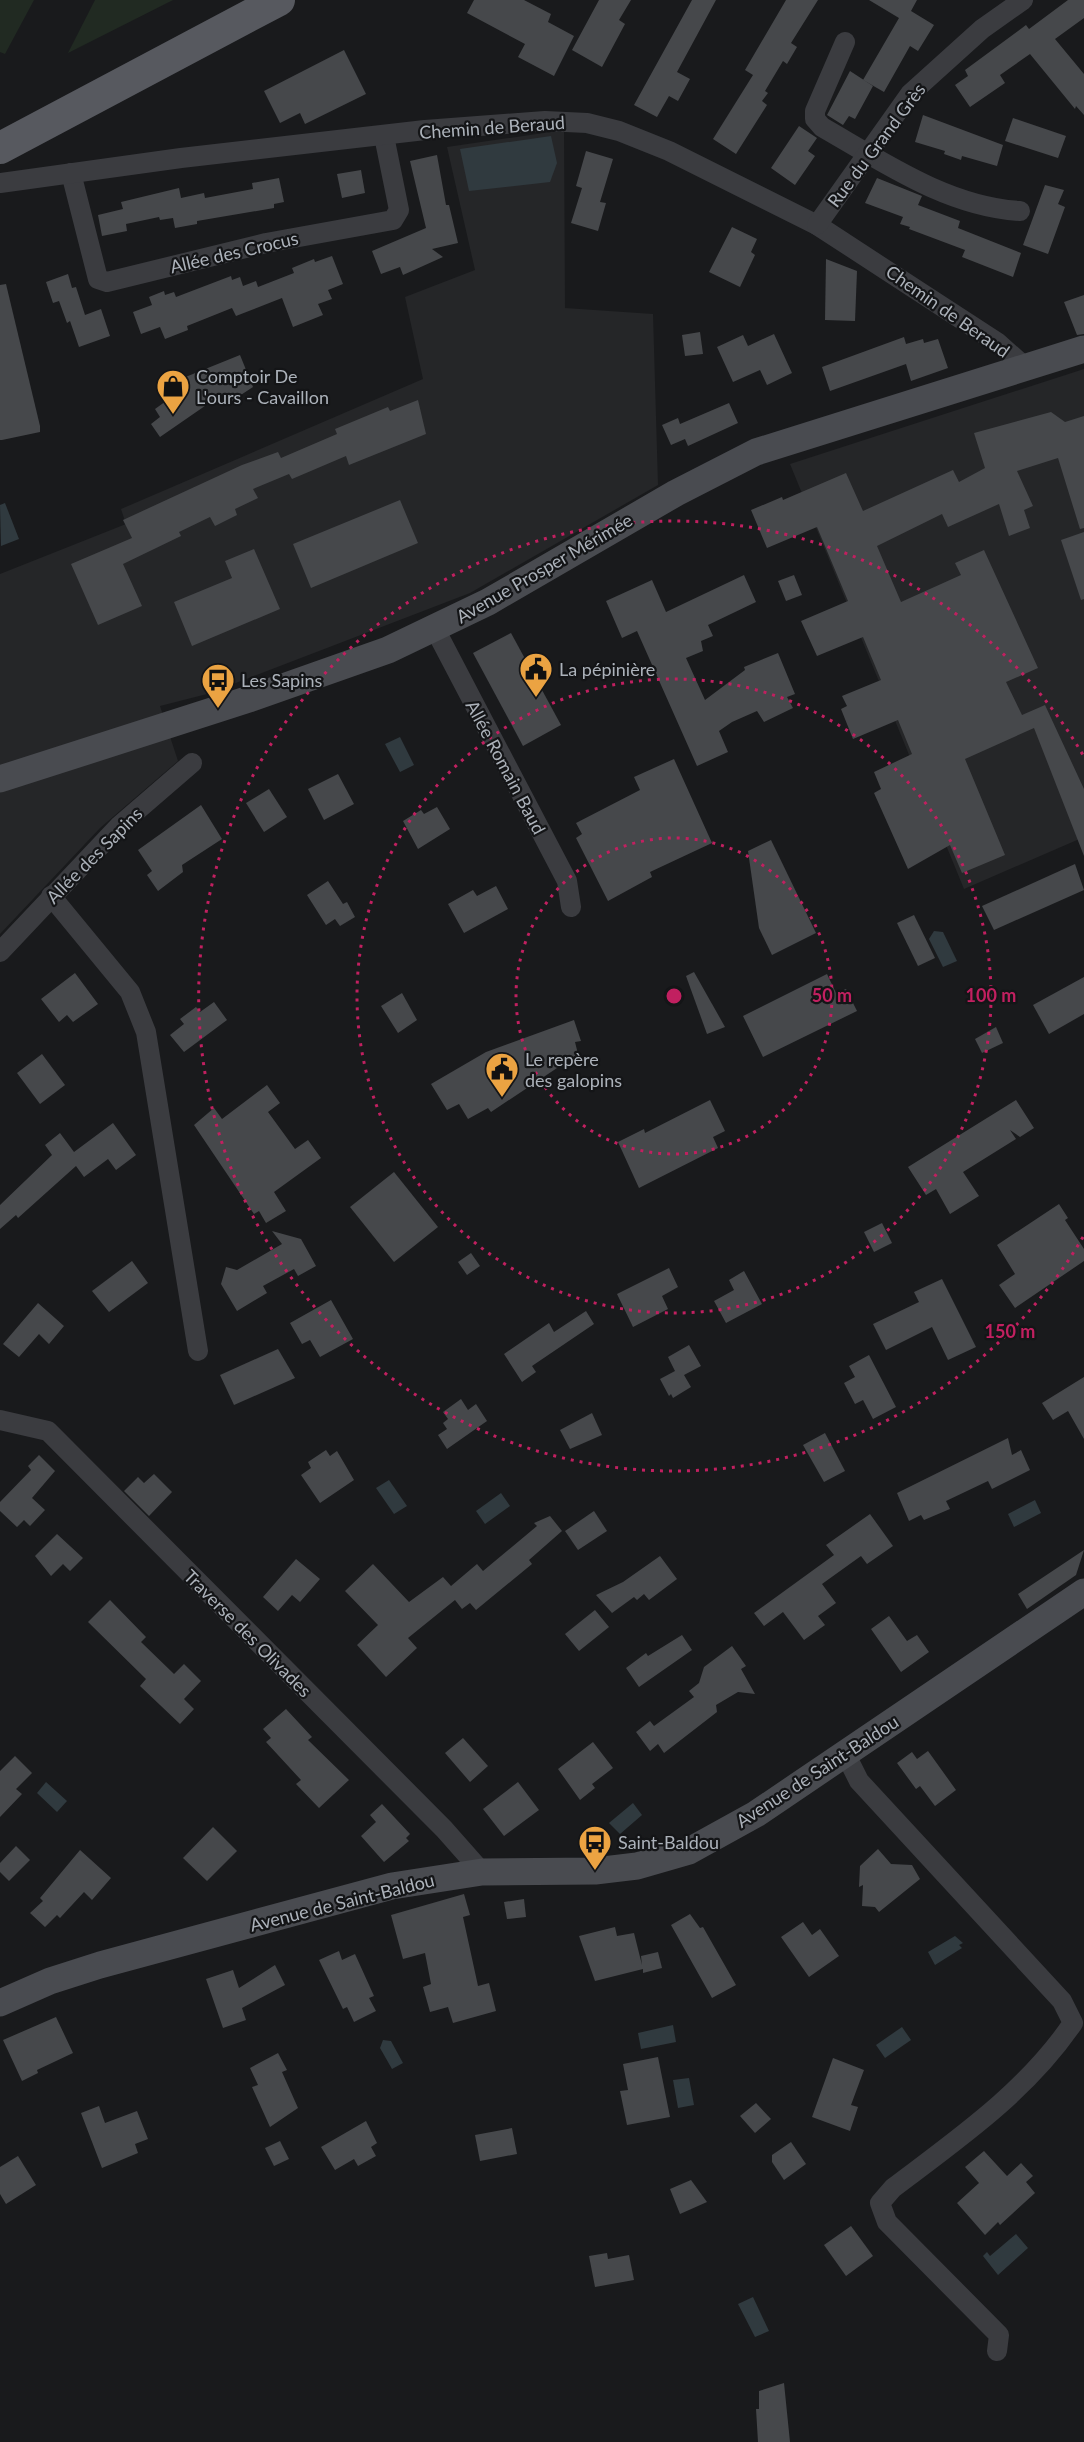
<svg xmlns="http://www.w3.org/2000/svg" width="1084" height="2442" font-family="Lato,sans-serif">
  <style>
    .built { fill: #252628 }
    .green { fill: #212a22 }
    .water { fill: #303a3f }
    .building { fill: #46484b }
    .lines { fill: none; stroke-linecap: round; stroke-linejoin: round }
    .street { stroke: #3b3c40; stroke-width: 20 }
    .secondary { stroke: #494b50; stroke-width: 27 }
    .primary { stroke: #57595f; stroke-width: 32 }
    .ring { fill: none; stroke: #c12060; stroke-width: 3; stroke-dasharray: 3 6 }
    .labels { text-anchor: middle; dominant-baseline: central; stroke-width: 4.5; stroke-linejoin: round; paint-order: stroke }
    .street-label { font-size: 18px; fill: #acb2ba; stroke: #141517 }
    .poi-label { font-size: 18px; fill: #acb2ba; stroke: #141517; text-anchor: start }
    .centre { fill: #c12060; stroke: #141517; stroke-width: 3 }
    .ring-label { font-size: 18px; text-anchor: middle; font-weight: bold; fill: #c12060; stroke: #141517; stroke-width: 4.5; stroke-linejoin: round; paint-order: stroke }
  </style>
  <rect width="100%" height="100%" fill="#191a1c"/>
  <g class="built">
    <polygon points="564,130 565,308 653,314 658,485 470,593 207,694 160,706 178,761 100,828 0,934 0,574 126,524 121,509 423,379 405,297 475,270 447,147"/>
    <polygon points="1084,369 1084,837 964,889 790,464"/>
  </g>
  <g class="green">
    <polygon points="0,0 34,0 5,54 0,52"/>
    <polygon points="95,0 173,0 68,53"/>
  </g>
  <g class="water">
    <polygon points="551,136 557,163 550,182 469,191 460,149"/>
    <polygon points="5,503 19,539 1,546 0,505"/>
    <polygon points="400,737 414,765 400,772 385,744"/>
    <polygon points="934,931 943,932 957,961 943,967 929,939"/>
    <polygon points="389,1480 407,1506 394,1514 376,1488"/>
    <polygon points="501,1493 510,1506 485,1524 476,1511"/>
    <polygon points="1035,1500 1041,1513 1014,1527 1008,1514"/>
    <polygon points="46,1782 67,1801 57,1812 37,1793"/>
    <polygon points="633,1803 642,1815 620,1834 609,1823"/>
    <polygon points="955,1936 963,1943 959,1945 962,1948 935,1965 928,1952"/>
    <polygon points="673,2025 676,2042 641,2049 638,2033"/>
    <polygon points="902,2027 911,2040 885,2058 876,2045"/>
    <polygon points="383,2040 391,2041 403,2063 392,2069 380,2048"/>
    <polygon points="689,2078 694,2105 678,2108 673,2080"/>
    <polygon points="1016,2234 1028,2248 998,2275 983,2256 987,2252 990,2256"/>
    <polygon points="753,2297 769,2331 755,2337 738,2304"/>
  </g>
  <g class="building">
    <polygon points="474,0 524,0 551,14 548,22 574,36 554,76 518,57 525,44 467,13"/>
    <polygon points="599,0 631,0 619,20 625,24 602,67 572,50"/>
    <polygon points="692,0 716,0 677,72 690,79 678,101 669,96 657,117 634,105"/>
    <polygon points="786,0 818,0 791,43 797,47 787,64 783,61 765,91 768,93 762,101 767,105 736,154 713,139 753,75 745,70"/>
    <polygon points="869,0 917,0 911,11 934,25 918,51 910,46 884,92 863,80 899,18"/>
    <polygon points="1068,0 1084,0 1084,18 1055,39 1084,74 1084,115 1076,106 1075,109 1030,54 1000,75 1005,83 970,107 955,85 968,76 965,70 1026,25 1029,29"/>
    <polygon points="344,50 366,94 305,124 300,113 280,123 264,91"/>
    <polygon points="850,71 873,86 855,119 849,116 843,125 827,115"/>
    <polygon points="923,115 1003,145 997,166 962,156 961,160 944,154 945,151 915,142"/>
    <polygon points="1013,118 1066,136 1058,158 1005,141"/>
    <polygon points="799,126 817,138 808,151 815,156 795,185 771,168"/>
    <polygon points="586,151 613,159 600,202 606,203 598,231 571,223 582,188 576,186"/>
    <polygon points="437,155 446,205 449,205 458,243 432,249 443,257 403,275 400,267 381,274 372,251 426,228 410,161"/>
    <polygon points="361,170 365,193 342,198 337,174"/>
    <polygon points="279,178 284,202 274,204 274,208 197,221 197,224 175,228 173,218 160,220 159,217 126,224 127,231 102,236 98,215 123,209 121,202 179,188 181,198 204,193 205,198 253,189 252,183"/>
    <polygon points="877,178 922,196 918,205 960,221 958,228 1021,253 1013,277 962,257 965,250 909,229 910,227 900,224 903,217 865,203"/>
    <polygon points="1045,185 1064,190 1058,204 1065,207 1048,254 1023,245"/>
    <polygon points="732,227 757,239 751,252 755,255 740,287 709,272"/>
    <polygon points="332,256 343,284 328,290 332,299 318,304 323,315 293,327 282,298 236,316 232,308 187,326 188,330 165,339 160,327 141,334 133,312 152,305 149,297 164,291 165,295 174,292 176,297 231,276 232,280 240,277 243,286 256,281 258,287 294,273 292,268 314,259 315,262"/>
    <polygon points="826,259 857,271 855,321 825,320"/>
    <polygon points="68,274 72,288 76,287 85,315 101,309 110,336 79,347 70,321 67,323 59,301 53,303 46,282"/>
    <polygon points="6,284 40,426 40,432 2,440 0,440 0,285"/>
    <polygon points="1084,295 1084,334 1077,335 1064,302"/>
    <polygon points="700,332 703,354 685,356 682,335"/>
    <polygon points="774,334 792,373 767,385 760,370 733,382 717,347 743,335 748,346"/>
    <polygon points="904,337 906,344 923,339 924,343 938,339 948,368 911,381 906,364 830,391 822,367"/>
    <polygon points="240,355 253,387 227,404 215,399 160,437 151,424 160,417 155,409 187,386 183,378"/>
    <polygon points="418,400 426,434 349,465 346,456 292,479 289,474 253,489 258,498 235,509 237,515 215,526 210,517 179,532 181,536 123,564 142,606 98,625 71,564 132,538 123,520 242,465 278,452 281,458 337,434 335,429 388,407 390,411"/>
    <polygon points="729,403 738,423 688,446 685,439 671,445 662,425 678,418 680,424"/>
    <polygon points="1051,412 1065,422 1084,416 1084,528 1080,529 1058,458 1017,471 1033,506 1024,510 1030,528 1009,536 999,504 948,527 942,514 877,546 901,602 961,575 955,563 984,550 1038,668 1006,682 1022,715 1045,705 1084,789 1084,856 1034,728 965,759 1005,855 962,873 950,845 908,869 874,793 881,789 874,772 912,754 898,720 853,739 841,709 847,706 842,696 881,680 863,637 817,656 801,621 848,601 817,527 767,548 751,510 782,497 783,500 846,473 863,511 953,470 959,482 985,468 974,433"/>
    <polygon points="400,500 418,543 311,588 293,544"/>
    <polygon points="1084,532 1084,599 1081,600 1061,540"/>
    <polygon points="254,549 280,609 192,646 174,602 232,578 225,561"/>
    <polygon points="744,575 756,602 708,625 713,636 701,641 703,651 686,658 705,700 745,670 744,667 778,653 795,694 787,697 793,708 764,722 757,711 732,722 719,731 728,752 697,766 637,631 622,638 606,601 652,580 666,612"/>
    <polygon points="794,575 802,595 786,601 778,581"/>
    <polygon points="511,633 561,725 523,746 473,653"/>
    <polygon points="674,759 712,843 650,872 652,877 608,901 576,838 582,834 576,823 640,790 634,777"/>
    <polygon points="338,774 354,804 324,820 308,789"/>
    <polygon points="269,789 287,817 264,832 246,803"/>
    <polygon points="201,805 222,839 182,865 183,872 158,891 147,875 152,871 138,850"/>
    <polygon points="437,807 450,829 418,849 403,821 421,810 424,814"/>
    <polygon points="771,840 816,933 772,955 759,928 748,851"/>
    <polygon points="1075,864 1084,890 994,930 982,906"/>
    <polygon points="328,881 343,904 347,902 355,917 340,926 335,919 326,925 307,895"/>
    <polygon points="496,886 508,909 464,933 448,904 473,890 477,896"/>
    <polygon points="914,915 935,958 918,966 897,923"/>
    <polygon points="694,972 725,1027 707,1034 686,976"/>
    <polygon points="75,973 98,1004 73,1022 67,1015 59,1022 41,999"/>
    <polygon points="827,974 836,993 846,989 857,1011 763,1057 743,1016"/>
    <polygon points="1084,977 1084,1014 1049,1034 1033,1005"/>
    <polygon points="402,993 417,1020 398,1033 381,1006"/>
    <polygon points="214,1002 227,1020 184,1052 170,1035 184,1024 180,1019 196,1007 200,1012"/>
    <polygon points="574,1020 581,1041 575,1042 578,1054 491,1112 488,1108 468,1119 459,1104 447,1110 431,1084 486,1052"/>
    <polygon points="996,1027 1003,1043 982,1053 975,1039"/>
    <polygon points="42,1054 65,1085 40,1104 17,1073"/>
    <polygon points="267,1085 280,1103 268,1112 295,1149 308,1140 321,1158 274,1192 286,1211 266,1223 259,1211 254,1214 194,1125 214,1108 222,1119"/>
    <polygon points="710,1100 725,1131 713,1137 718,1148 639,1188 618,1142 644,1129 645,1133"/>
    <polygon points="1016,1100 1034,1128 1020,1137 1010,1130 1016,1139 963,1172 979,1196 950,1214 936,1189 926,1195 908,1167"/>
    <polygon points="113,1123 136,1155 116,1170 108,1159 84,1177 76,1166 18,1218 16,1215 0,1229 0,1205 52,1155 45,1145 60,1133 74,1152"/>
    <polygon points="394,1172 438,1227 394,1262 350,1207"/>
    <polygon points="1059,1204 1068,1218 1065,1220 1084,1249 1084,1261 1015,1308 999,1285 1015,1274 997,1245"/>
    <polygon points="882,1223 892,1243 874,1252 864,1232"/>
    <polygon points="272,1231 301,1239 316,1266 298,1276 294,1269 263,1286 267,1293 237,1311 221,1284 226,1267 237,1270 282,1244"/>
    <polygon points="471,1253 480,1266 467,1275 458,1262"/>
    <polygon points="132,1261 148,1283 109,1312 92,1291"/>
    <polygon points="669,1268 678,1287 662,1296 668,1309 633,1327 617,1294"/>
    <polygon points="744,1271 762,1304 726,1323 714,1301 734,1290 729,1280"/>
    <polygon points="942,1279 976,1347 948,1360 932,1327 886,1350 873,1324 919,1302 914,1292"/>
    <polygon points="331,1300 353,1339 320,1357 310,1340 302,1344 290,1323"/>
    <polygon points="38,1303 64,1326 49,1344 39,1334 19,1357 3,1344"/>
    <polygon points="586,1311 594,1324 532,1366 536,1372 522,1382 504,1354 549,1323 554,1332"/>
    <polygon points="689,1345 701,1366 684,1375 691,1387 673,1398 671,1394 669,1396 660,1379 675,1371 668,1357"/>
    <polygon points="278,1349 295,1378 234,1405 220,1375"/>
    <polygon points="869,1355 896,1407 873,1419 863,1400 855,1404 844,1383 855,1377 849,1366"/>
    <polygon points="1084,1377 1084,1439 1068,1411 1053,1420 1042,1403"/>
    <polygon points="461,1399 468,1410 476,1404 487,1421 447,1449 438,1435 447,1429 443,1423 448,1419 443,1412"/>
    <polygon points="592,1413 602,1435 570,1449 560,1430"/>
    <polygon points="825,1433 845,1471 824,1482 803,1445"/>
    <polygon points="1008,1438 1012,1455 1021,1450 1030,1470 992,1489 988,1481 946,1501 950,1509 924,1520 921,1515 909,1521 897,1493"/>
    <polygon points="326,1450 330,1456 337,1451 354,1480 320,1503 301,1475 311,1468 308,1462"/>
    <polygon points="39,1455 55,1471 32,1498 45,1510 30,1526 24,1520 17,1527 0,1511 0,1502 31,1470 28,1466"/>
    <polygon points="154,1474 172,1492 149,1516 124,1491 138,1477 144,1483"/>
    <polygon points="594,1511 607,1531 578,1550 565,1531"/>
    <polygon points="870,1514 893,1546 867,1564 861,1556 822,1584 836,1603 818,1616 825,1625 804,1640 783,1612 764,1626 754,1613 834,1555 826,1545"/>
    <polygon points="550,1516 562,1531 529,1560 532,1564 476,1610 470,1603 462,1609 455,1600 408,1638 417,1648 386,1677 357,1645 378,1625 345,1591 373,1564 409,1602 443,1577 451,1586 477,1564 483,1571 537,1526 534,1523"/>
    <polygon points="57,1534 83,1558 70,1571 63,1564 51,1576 35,1556"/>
    <polygon points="1084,1550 1076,1575 1027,1609 1018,1594"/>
    <polygon points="660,1556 677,1579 649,1600 644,1594 637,1600 634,1597 612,1613 596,1595 623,1582"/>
    <polygon points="296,1559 320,1579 300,1602 292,1595 278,1611 263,1597"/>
    <polygon points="110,1600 146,1637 141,1642 174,1674 184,1664 201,1681 184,1699 194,1709 180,1724 140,1686 146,1679 88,1622"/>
    <polygon points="595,1610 609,1627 579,1651 565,1634"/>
    <polygon points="889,1616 907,1641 917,1635 929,1652 901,1672 871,1629"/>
    <polygon points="682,1635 692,1650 639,1687 626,1668 646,1653 648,1656"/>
    <polygon points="732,1646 746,1666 741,1669 755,1694 738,1692 716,1705 717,1712 664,1753 658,1744 650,1751 636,1732 650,1721 654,1726 694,1697 689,1691 699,1683 704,1667"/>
    <polygon points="286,1709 312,1737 308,1740 349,1780 319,1808 296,1784 301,1780 266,1742 271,1738 263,1729"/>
    <polygon points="463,1738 488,1766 470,1782 445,1753"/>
    <polygon points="593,1742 613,1768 592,1784 595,1788 580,1800 558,1769"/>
    <polygon points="928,1751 956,1790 935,1806 920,1786 916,1789 897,1763 912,1752 917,1759"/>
    <polygon points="15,1756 32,1773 16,1789 22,1794 0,1817 0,1771"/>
    <polygon points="518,1782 539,1810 504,1836 483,1809"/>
    <polygon points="382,1804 410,1834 406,1838 409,1841 384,1862 361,1836 376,1822 370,1815"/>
    <polygon points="213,1827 237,1851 207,1881 183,1858"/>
    <polygon points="16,1846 30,1860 9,1881 0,1872 0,1863"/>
    <polygon points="878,1849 891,1864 912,1865 920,1879 879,1912 875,1907 862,1906 863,1885 859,1887 860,1866"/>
    <polygon points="80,1850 111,1878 92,1900 84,1892 60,1918 57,1915 45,1927 30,1913 43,1901 40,1898"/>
    <polygon points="464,1894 470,1915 463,1917 478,1986 489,1983 496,2011 453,2023 448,2007 430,2012 423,1987 431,1984 425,1953 403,1959 391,1915"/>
    <polygon points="524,1899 526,1917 507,1919 504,1902"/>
    <polygon points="690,1914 700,1928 703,1927 736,1985 712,1998 671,1925"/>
    <polygon points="803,1922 812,1935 820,1929 839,1956 809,1977 781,1937"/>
    <polygon points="615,1927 617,1936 634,1933 642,1965 641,1956 658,1952 662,1968 643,1973 643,1969 595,1981 579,1936"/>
    <polygon points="339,1951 342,1960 355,1954 374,1996 369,1998 376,2011 354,2022 347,2007 343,2009 319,1960"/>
    <polygon points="275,1965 285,1985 242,2008 246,2020 223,2028 206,1979 233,1970 239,1988"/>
    <polygon points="56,2017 73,2053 37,2070 38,2073 22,2081 3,2040"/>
    <polygon points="278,2053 287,2070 282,2072 298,2108 270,2127 252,2087 258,2085 250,2068"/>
    <polygon points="658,2057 670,2117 627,2125 620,2091 628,2090 623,2064"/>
    <polygon points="833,2058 864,2070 851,2105 858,2107 850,2131 812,2117"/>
    <polygon points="756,2103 771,2119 755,2133 740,2116"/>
    <polygon points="99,2106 105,2123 137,2111 148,2139 135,2144 138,2153 102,2168 81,2113"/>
    <polygon points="366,2121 377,2143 371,2147 376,2156 358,2166 354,2159 335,2170 321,2147"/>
    <polygon points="512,2128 517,2154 480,2161 475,2135"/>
    <polygon points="280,2141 289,2159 274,2166 265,2148"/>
    <polygon points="791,2142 806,2164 784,2180 772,2162 772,2155"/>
    <polygon points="984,2151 1007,2176 1021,2163 1033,2176 1026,2182 1035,2193 1000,2225 998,2222 985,2235 957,2203 979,2183 965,2167"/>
    <polygon points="18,2156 36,2185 6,2204 0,2194 0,2167"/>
    <polygon points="691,2180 707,2202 680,2214 670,2189"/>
    <polygon points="851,2226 873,2256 846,2276 824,2245"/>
    <polygon points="607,2253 608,2259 629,2255 634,2280 595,2287 589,2256"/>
    <polygon points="784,2383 790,2442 758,2442 756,2409 759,2409 759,2391"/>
  </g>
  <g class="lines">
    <g class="street">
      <path d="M 845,42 L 815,111 L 815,119 L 822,127 C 883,162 948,207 1020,211"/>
      <polyline points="71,173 98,279 107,282 266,243 393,220 399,210 384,136"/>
      <polyline points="0,183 181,158 425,130 545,121 587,123 619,131 669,151 817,225 998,343 1025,367"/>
      <polyline points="817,225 910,94 982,29 1023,0"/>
      <polyline points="435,629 567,881 571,907"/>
      <polyline points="51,896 130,992 146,1032 198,1351"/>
      <polyline points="0,952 119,826 192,763"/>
      <polyline points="0,1420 48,1431 444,1829 482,1872"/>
      <path d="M 845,1753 L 859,1781 L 1062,2001 L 1073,2023 C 1026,2092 959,2138 893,2188 L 880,2203 L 887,2222 L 999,2335 L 997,2351"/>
    </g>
    <g class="secondary">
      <polyline points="0,779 249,699 388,650 488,602 676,493 756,452 1084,349"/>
      <polyline points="0,2003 50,1981 100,1965 392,1886 482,1872 595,1871 637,1866 689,1851 756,1814 1084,1592"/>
    </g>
    <polyline class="primary" points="0,148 279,0"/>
  </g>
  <g class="ring">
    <circle cx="674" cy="996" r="158"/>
    <circle cx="674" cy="996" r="317"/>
    <path d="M1083 1237A475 475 0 1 1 1083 755"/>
  </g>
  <defs>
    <symbol id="shop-pin" viewBox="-11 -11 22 30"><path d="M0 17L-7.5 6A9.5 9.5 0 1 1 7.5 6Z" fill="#eba342" stroke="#141517"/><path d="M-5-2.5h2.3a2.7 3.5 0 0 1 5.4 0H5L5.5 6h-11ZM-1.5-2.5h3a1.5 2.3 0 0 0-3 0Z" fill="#111"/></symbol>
    <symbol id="civic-pin" viewBox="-11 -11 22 30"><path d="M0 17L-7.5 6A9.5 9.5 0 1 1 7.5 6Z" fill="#eba342" stroke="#141517"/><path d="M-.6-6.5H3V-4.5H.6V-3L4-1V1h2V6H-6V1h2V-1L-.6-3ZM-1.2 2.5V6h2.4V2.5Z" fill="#111"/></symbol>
    <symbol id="bus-pin" viewBox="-11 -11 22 30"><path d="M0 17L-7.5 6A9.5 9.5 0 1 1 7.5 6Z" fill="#eba342" stroke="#141517"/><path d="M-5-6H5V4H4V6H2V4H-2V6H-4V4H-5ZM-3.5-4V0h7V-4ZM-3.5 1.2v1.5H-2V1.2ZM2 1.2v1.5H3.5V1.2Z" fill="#111"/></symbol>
  </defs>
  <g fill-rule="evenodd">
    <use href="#shop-pin" x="154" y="367" width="38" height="52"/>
    <use href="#civic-pin" x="517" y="650" width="38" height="52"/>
    <use href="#bus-pin" x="199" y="661" width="38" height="52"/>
    <use href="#civic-pin" x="483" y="1050" width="38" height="52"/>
    <use href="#bus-pin" x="576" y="1823" width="38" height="52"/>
  </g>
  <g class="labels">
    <g class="street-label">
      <text transform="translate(492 127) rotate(-4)">Chemin de Beraud</text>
      <text transform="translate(876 145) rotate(-53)">Rue du Grand Grès</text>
      <text transform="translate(234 252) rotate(-13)">Allée des Crocus</text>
      <text transform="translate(948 311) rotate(35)">Chemin de Beraud</text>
      <text transform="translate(544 568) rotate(-30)">Avenue Prosper Mérimée</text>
      <text transform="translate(506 767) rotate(62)">Allée Romain Baud</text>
      <text transform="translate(94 855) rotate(-45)">Allée des Sapins</text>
      <text transform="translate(248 1633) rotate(45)">Traverse des Olivades</text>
      <text transform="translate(817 1771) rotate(-33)">Avenue de Saint-Baldou</text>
      <text transform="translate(342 1902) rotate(-14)">Avenue de Saint-Baldou</text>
    </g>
    <g class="poi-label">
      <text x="196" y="376">Comptoir De<tspan x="196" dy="21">L'ours - Cavaillon</tspan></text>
      <text x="559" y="669">La pépinière</text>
      <text x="241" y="680">Les Sapins</text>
      <text x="525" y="1059">Le repère<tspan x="525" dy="21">des galopins</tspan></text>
      <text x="618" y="1842">Saint-Baldou</text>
    </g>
  </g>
  <circle cx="674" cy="996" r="9" class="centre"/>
  <g class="ring-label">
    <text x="832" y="1002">50 m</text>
    <text x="991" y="1002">100 m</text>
    <text x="1010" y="1338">150 m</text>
  </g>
</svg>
